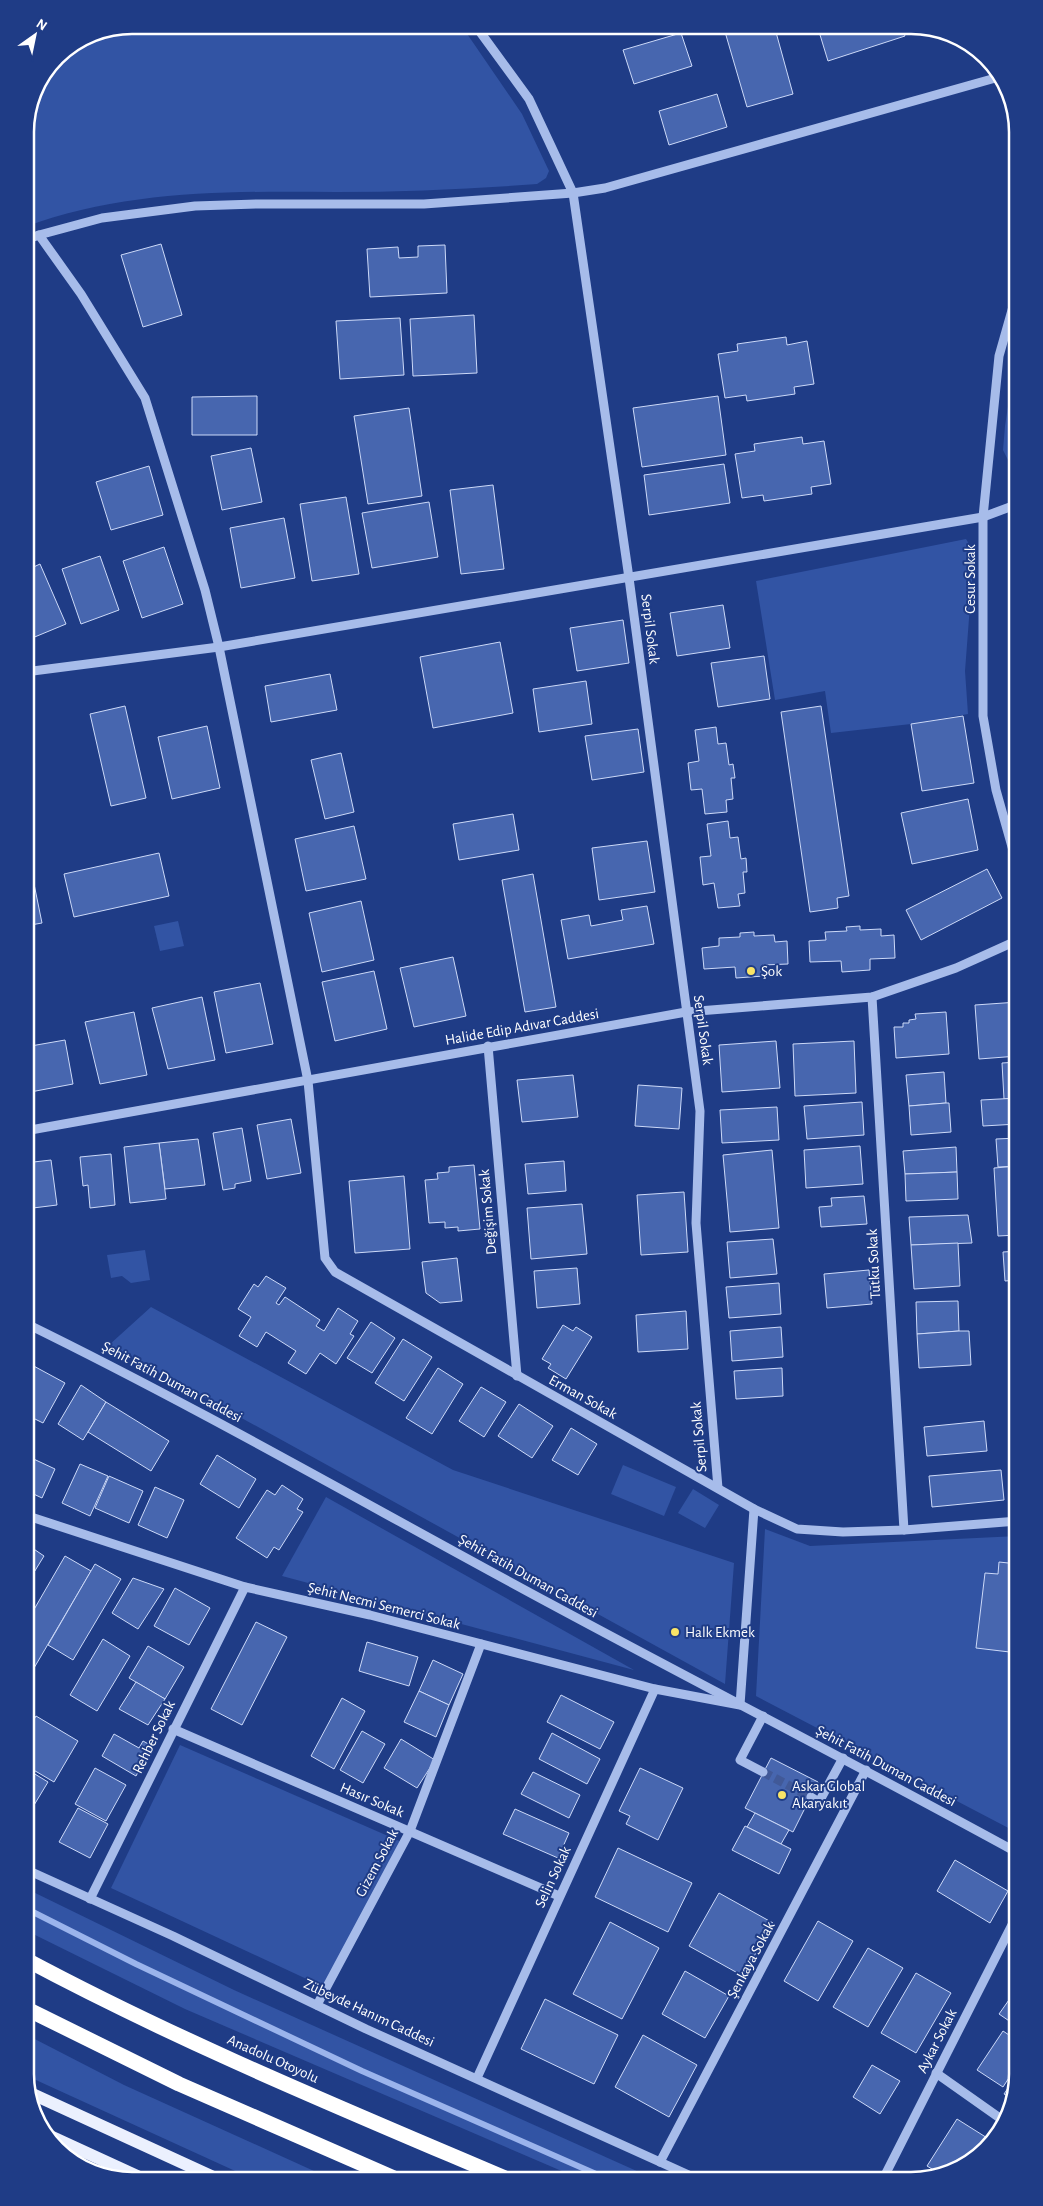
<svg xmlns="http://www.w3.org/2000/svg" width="1043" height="2206" font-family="'Alegreya Sans',sans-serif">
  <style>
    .green { fill: #3254a4 }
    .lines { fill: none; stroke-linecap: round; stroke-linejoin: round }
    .stream { stroke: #9bb4ec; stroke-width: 6 }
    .building { fill: #4766af; stroke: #ccd9f8 }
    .minor-tunnel { stroke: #415998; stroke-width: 9; stroke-dasharray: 9 4.5; stroke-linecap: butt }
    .minor { stroke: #a7bcea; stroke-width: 9 }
    .major { stroke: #ebf0fe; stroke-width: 12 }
    .highway { stroke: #fff; stroke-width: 15 }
    .poi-dot { fill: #f9e467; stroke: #1f3c86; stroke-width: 2 }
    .labels { text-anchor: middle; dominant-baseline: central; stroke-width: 4; stroke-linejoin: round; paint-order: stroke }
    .street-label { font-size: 15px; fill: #fff; stroke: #1f3c86 }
    .poi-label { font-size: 15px; fill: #fff; stroke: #1f3c86; text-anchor: start }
    .rim { fill: none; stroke: #fff; stroke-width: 2.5 }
  </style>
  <rect width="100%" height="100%" fill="#1f3c86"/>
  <g class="green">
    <path d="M 131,25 L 461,25 L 522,114 L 549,171 L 546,178 L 537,184 C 470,189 403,192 336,192 C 232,191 124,190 25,227 L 25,125 L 33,90 L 56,56 L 91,33 Z"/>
    <polygon points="1018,340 1018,463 1015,464 1008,460 1003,450 1005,426"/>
    <polygon points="966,539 972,549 973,566 965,671 968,714 911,724 831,733 825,691 775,700 756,581"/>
    <polygon points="178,921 184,946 160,951 154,926"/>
    <polygon points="145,1250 150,1280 131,1283 122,1276 111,1278 107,1255"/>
    <polygon points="151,1307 453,1470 734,1563 725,1684 109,1345"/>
    <polygon points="623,1465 676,1487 664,1516 611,1494"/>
    <polygon points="693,1489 719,1505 705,1528 678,1513"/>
    <polygon points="326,1497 634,1670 282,1576"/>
    <polygon points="765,1529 810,1546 1018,1536 1018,1833 756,1696"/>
    <polygon points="180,1745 404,1843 326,1988 111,1888"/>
    <polygon points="25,1888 234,1990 659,2181 585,2181 185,2009 25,1930"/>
    <polygon points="25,2034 124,2085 336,2181 257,2181 25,2075"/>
  </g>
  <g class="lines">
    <polyline class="stream" points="25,1908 136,1964 362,2071 612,2181"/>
  </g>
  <g class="building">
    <polygon points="723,25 774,25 793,94 747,107"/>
    <polygon points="817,25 901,25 905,36 828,61"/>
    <polygon points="681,33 692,66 634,84 623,50"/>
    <polygon points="717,94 727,127 669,145 659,111"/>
    <polygon points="161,244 182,315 143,327 121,255"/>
    <polygon points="445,245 447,293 370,297 367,249 398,247 399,258 418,257 418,246"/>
    <polygon points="474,315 477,373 413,376 410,319"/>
    <polygon points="400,318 404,375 340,379 336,321"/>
    <polygon points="786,337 787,345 807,341 814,384 794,387 795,394 747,401 746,395 725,398 718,354 738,351 737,344"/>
    <polygon points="257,396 257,435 192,435 192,397"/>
    <polygon points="718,396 726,455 642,467 633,408"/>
    <polygon points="409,408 422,496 368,504 354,416"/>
    <polygon points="802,437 803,444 824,441 831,484 811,487 812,494 764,501 763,495 742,498 735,454 755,451 754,444"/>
    <polygon points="251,448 262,502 222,510 211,456"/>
    <polygon points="724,464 730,503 649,515 644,475"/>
    <polygon points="149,466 163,515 111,530 96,482"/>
    <polygon points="493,485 504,569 461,574 450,490"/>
    <polygon points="346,497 359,574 312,581 300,504"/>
    <polygon points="429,502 438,557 372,568 362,513"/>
    <polygon points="284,518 295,578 241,588 230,528"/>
    <polygon points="164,547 183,604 142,618 123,561"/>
    <polygon points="100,556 119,610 81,624 62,569"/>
    <polygon points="40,564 66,624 25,641 25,571"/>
    <polygon points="1016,577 1018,577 1018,633 1013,632"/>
    <polygon points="723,605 730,648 677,656 670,613"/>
    <polygon points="623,620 629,663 577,671 570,628"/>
    <polygon points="500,642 513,713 433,728 420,657"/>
    <polygon points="764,656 770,699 718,707 711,663"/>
    <polygon points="330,674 337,710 271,722 265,686"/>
    <polygon points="586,681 592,724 539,732 533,689"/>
    <polygon points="125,706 146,798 111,806 90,714"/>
    <polygon points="821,706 849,896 837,898 838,908 810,912 781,712"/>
    <polygon points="963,716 974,783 922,791 911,724"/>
    <polygon points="207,726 220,788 172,799 158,737"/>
    <polygon points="716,727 718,744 726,743 729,765 733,764 735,778 731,778 733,799 726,800 727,812 705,814 702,789 691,790 688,763 699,761 695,730"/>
    <polygon points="638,729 644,772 592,780 585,736"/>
    <polygon points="341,753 354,812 325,819 311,760"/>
    <polygon points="968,799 978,850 912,864 901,813"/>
    <polygon points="513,814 519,850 459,860 453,824"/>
    <polygon points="728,821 730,838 738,837 741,859 746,858 747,872 743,872 745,893 738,894 740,906 718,908 714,883 703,885 700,857 711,856 707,824"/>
    <polygon points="354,826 366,879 306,891 295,839"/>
    <polygon points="647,841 655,892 599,900 592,848"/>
    <polygon points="159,853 169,896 74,917 64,874"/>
    <polygon points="987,869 1002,898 921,940 906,910"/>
    <polygon points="533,874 556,1007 525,1012 502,880"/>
    <polygon points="33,879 42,923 25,926 25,881"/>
    <polygon points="361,901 374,960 322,972 309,913"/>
    <polygon points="647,906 654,944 568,959 561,920 589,915 591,926 623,920 621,910"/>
    <polygon points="860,926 860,930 881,929 881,936 894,935 895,958 870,959 870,970 842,972 841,961 810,962 809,941 826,940 825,932 847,931 846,927"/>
    <polygon points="754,932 754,936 774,935 775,942 787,941 788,964 763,965 764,976 736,978 735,967 704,969 702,948 719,946 719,938 740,937 740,933"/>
    <polygon points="453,957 466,1016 414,1027 400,968"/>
    <polygon points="374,971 387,1029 335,1041 322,982"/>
    <polygon points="260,983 273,1044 226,1053 214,992"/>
    <polygon points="202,997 215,1060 168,1069 152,1008"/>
    <polygon points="1018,1002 1018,1056 979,1059 975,1005"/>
    <polygon points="134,1012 147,1075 100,1084 85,1022"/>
    <polygon points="946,1012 949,1054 896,1058 894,1027 903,1027 903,1023 909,1023 909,1020 916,1019 915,1014"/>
    <polygon points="65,1040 73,1084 25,1093 25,1047"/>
    <polygon points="776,1041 780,1088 722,1092 719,1045"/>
    <polygon points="854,1041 856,1093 795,1096 793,1044"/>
    <polygon points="1018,1062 1018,1098 1004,1099 1002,1063"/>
    <polygon points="944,1072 946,1103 909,1106 906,1075"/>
    <polygon points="573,1075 578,1117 522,1122 517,1080"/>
    <polygon points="638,1085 682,1088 679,1129 635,1126"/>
    <polygon points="1018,1098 1018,1124 983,1126 981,1100"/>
    <polygon points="862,1102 864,1135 807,1139 804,1106"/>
    <polygon points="946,1103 949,1103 951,1132 911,1135 909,1106"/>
    <polygon points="777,1107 779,1140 722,1143 720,1110"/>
    <polygon points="291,1119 301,1173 267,1179 257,1125"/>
    <polygon points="242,1128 251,1181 235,1184 235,1188 223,1190 213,1133"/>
    <polygon points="1018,1138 1018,1166 998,1167 996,1139"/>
    <polygon points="198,1139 205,1185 165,1189 159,1143"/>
    <polygon points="159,1143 166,1199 130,1203 124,1147"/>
    <polygon points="860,1146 863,1184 806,1188 804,1150"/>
    <polygon points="956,1147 957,1172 905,1174 903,1151"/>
    <polygon points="772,1150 779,1228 730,1232 723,1155"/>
    <polygon points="111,1154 115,1205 90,1208 88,1185 83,1186 80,1157"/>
    <polygon points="51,1160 57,1205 25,1209 25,1163"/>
    <polygon points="564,1161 566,1191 528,1194 525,1164"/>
    <polygon points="474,1165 480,1229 458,1231 458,1227 445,1228 445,1222 429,1223 425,1180 438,1179 437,1173 449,1172 449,1167"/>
    <polygon points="1018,1166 1018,1235 998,1236 994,1168"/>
    <polygon points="957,1172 958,1199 906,1201 905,1174"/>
    <polygon points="404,1176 410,1249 355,1253 349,1181"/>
    <polygon points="684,1192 688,1252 641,1255 637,1195"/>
    <polygon points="864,1196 867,1224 821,1227 819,1207 832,1206 831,1198"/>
    <polygon points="582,1204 587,1254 531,1259 527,1208"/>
    <polygon points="968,1215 972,1243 911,1245 909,1217"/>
    <polygon points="773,1239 777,1274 730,1278 727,1242"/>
    <polygon points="958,1243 960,1286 914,1289 911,1245"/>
    <polygon points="1018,1251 1018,1280 1005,1281 1003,1252"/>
    <polygon points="457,1258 462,1301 440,1303 426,1293 422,1262"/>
    <polygon points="577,1268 580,1304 537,1308 534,1271"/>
    <polygon points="869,1270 872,1304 827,1308 824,1274"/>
    <polygon points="266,1276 286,1288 276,1303 279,1305 285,1297 320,1320 316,1326 324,1331 338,1308 358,1321 350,1334 354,1336 336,1364 320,1353 306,1374 288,1363 296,1351 266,1332 257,1347 239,1336 251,1317 238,1309 254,1284 258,1287"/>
    <polygon points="779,1283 781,1314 729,1318 726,1287"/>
    <polygon points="958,1301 959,1331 917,1334 916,1302"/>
    <polygon points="686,1311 688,1349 638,1352 636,1315"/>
    <polygon points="371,1322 395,1338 372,1373 347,1358"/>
    <polygon points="563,1325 573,1331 576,1327 592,1337 566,1379 548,1368 551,1364 542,1359"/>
    <polygon points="781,1327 783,1357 732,1361 730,1331"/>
    <polygon points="959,1331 969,1331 971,1365 919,1368 917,1334"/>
    <polygon points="403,1339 432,1357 404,1401 375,1383"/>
    <polygon points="25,1361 30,1364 25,1373"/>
    <polygon points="30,1364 65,1383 43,1423 25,1414 25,1373"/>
    <polygon points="438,1368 463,1384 432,1434 406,1418"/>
    <polygon points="782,1368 783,1396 736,1399 734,1371"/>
    <polygon points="81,1385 106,1402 83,1440 58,1424"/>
    <polygon points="481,1387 506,1402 484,1437 459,1421"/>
    <polygon points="106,1402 169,1441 151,1471 88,1432"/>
    <polygon points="1014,1402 1018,1402 1018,1456 1016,1456"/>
    <polygon points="519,1404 553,1426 532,1458 498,1436"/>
    <polygon points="984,1421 987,1451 927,1456 924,1427"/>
    <polygon points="571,1428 597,1444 578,1475 552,1460"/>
    <polygon points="25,1455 55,1469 42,1498 25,1490"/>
    <polygon points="217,1455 256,1479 239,1508 200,1484"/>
    <polygon points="80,1464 108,1476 90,1516 62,1503"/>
    <polygon points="1001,1470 1004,1500 932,1507 929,1476"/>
    <polygon points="109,1476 143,1491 129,1523 95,1508"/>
    <polygon points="282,1485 303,1499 297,1509 303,1512 279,1550 274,1547 267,1558 236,1538 267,1490 275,1495"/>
    <polygon points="155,1487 184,1500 167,1538 138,1525"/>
    <polygon points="25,1543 44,1556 25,1587"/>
    <polygon points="65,1556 91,1571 34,1668 25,1663 25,1625"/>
    <polygon points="999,1562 1018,1564 1018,1653 976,1648 985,1573 998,1574"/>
    <polygon points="95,1564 121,1579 73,1660 48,1645"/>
    <polygon points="133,1578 164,1589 138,1629 112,1613"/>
    <polygon points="175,1588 210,1608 189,1645 154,1626"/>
    <polygon points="256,1622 287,1637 242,1725 211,1709"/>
    <polygon points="103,1639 130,1656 97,1711 70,1695"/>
    <polygon points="367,1642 418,1657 409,1686 359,1671"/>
    <polygon points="148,1646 184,1667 165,1699 129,1678"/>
    <polygon points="433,1660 463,1674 449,1705 419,1691"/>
    <polygon points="136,1682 165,1699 148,1725 119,1709"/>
    <polygon points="419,1691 449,1705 436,1737 404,1722"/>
    <polygon points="561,1695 614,1722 600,1749 547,1722"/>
    <polygon points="342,1698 365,1711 334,1769 311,1756"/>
    <polygon points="36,1716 78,1741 54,1782 25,1765 25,1735"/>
    <polygon points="362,1731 385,1744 363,1783 340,1770"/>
    <polygon points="552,1733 600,1759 587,1784 539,1759"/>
    <polygon points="114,1734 139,1748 143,1741 152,1746 136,1776 102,1756"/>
    <polygon points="401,1739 435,1760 417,1788 384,1768"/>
    <polygon points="771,1758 818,1782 793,1832 745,1808"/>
    <polygon points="25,1768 48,1782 25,1820"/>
    <polygon points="95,1768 126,1785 106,1821 75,1804"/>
    <polygon points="640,1768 683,1788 658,1840 626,1824 630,1816 619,1811"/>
    <polygon points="533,1772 580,1795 569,1818 521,1794"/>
    <polygon points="78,1808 108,1824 90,1858 59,1842"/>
    <polygon points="515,1809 569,1833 558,1858 503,1834"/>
    <polygon points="755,1813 789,1830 781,1844 747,1827"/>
    <polygon points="745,1826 791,1849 779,1874 732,1850"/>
    <polygon points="618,1848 692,1883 668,1932 595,1897"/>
    <polygon points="955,1860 1008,1891 990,1923 937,1891"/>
    <polygon points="719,1893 773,1923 743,1976 689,1946"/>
    <polygon points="818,1921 853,1941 818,2001 784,1981"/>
    <polygon points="610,1922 659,1948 622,2019 573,1994"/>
    <polygon points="868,1948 903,1968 868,2027 833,2007"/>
    <polygon points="685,1971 729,1996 705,2038 662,2014"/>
    <polygon points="916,1973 951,1993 916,2053 881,2033"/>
    <polygon points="1016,1990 1018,1991 1018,2027 999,2014"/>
    <polygon points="545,1999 618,2035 594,2084 521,2049"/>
    <polygon points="1003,2031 1018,2041 1018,2064 1003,2087 977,2070"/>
    <polygon points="643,2035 697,2065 669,2117 615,2087"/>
    <polygon points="872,2065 900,2081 880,2114 853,2097"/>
    <polygon points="1018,2073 1018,2075 1011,2098 1004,2094"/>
    <polygon points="957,2119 992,2141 952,2173 942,2175 927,2166"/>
  </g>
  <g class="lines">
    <polyline class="minor-tunnel" points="763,1772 811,1797"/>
    <g class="minor">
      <polyline points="475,25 529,99 573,193 629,578 700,1111 696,1223 718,1488"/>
      <polyline points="999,77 605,188 573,193 424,204 257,204 195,206 102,218 39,235 81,294 145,398 205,590 219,647 308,1081 325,1258 335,1272 754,1509 797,1529 843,1532 904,1530 1018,1521"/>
      <polyline points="25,240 39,235"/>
      <polyline points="25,672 219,647 983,517 1018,504"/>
      <polyline points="1018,868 996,790 983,716 983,517 999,356 1018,289"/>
      <polyline points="872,997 904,1530"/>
      <polyline points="488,1046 517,1376"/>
      <polyline points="25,1131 686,1012 872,997 956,968 1018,940"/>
      <path d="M 25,1323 C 203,1410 374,1509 549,1603 C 705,1687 863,1768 1018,1853"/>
      <polyline points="25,1515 245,1587 370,1615 655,1689 740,1705 754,1509"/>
      <polyline points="763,1716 740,1760 763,1772"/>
      <polyline points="173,1729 559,1896"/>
      <polyline points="811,1797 819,1802 843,1758"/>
      <polyline points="25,1869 173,1936 366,2029 702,2181"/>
      <polyline points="90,1899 245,1587"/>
      <polyline points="317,2005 410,1831 481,1644"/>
      <polyline points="936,2073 1004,2121"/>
      <polyline points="477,2078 655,1689"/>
      <polyline points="660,2162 866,1770"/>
      <polyline points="882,2181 1018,1913"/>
    </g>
    <g class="major">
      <polyline points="28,2092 222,2181"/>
      <polyline points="50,2136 148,2181"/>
    </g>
    <g class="highway">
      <path d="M 25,1959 C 182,2043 348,2111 512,2181"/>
      <polyline points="25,2008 179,2084 401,2181"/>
    </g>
  </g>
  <g class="poi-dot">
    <circle cx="751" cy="971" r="5"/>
    <circle cx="675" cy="1632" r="5"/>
    <circle cx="782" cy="1795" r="5"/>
  </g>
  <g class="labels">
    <g class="street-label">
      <text transform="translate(970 579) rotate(-90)">Cesur Sokak</text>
      <text transform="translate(650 629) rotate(83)">Serpil Sokak</text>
      <text transform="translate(522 1027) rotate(-10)">Halide Edip Adıvar Caddesi</text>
      <text transform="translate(703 1030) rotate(82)">Serpil Sokak</text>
      <text transform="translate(488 1212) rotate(-95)">Değişim Sokak</text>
      <text transform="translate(874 1264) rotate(-93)">Tutku Sokak</text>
      <text transform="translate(172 1382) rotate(28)">Şehit Fatih Duman Caddesi</text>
      <text transform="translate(583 1397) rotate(29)">Erman Sokak</text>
      <text transform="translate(699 1437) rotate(-95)">Serpil Sokak</text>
      <text transform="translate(528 1576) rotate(29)">Şehit Fatih Duman Caddesi</text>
      <text transform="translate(384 1606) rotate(14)">Şehit Necmi Semerci Sokak</text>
      <text transform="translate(154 1737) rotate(-64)">Rehber Sokak</text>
      <text transform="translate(886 1766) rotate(28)">Şehit Fatih Duman Caddesi</text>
      <text transform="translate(372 1800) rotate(23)">Hasır Sokak</text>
      <text transform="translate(377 1863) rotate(-62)">Gizem Sokak</text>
      <text transform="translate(553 1877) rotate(-65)">Selin Sokak</text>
      <text transform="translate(751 1960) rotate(-62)">Şenkaya Sokak</text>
      <text transform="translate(369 2013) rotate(25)">Zübeyde Hanım Caddesi</text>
      <text transform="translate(937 2041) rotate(-63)">Aykar Sokak</text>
      <text transform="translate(273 2059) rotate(24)">Anadolu Otoyolu</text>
    </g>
    <g class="poi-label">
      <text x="761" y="971">Şok</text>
      <text x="685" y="1632">Halk Ekmek</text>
      <text x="792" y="1786">Askar Global<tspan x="792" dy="17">Akaryakıt</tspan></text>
    </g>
  </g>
  <path d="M0 0H1043V2206H0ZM132 34H911A98 98 0 0 1 1009 132V2074A98 98 0 0 1 911 2172H132A98 98 0 0 1 34 2074V132A98 98 0 0 1 132 34Z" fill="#1f3c86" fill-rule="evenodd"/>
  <path class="rim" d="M132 34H911A98 98 0 0 1 1009 132V2074A98 98 0 0 1 911 2172H132A98 98 0 0 1 34 2074V132A98 98 0 0 1 132 34Z"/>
  <g transform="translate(35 35) rotate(33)" stroke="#1f3c86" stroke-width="4" paint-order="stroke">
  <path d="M0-4L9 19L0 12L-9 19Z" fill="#ffffff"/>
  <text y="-8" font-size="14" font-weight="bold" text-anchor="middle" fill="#ffffff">N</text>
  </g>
</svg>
